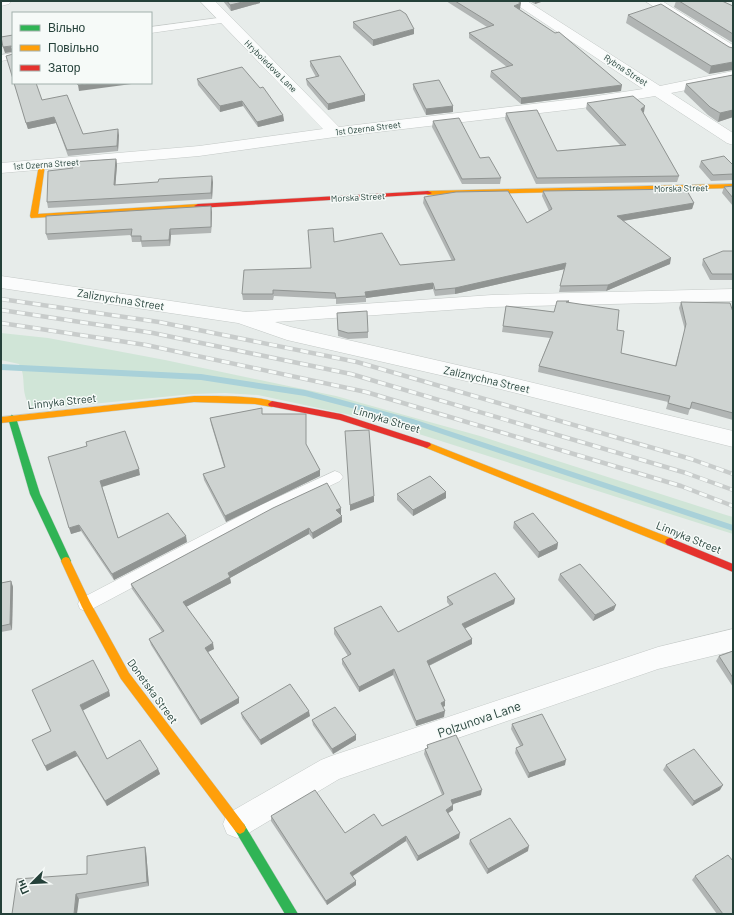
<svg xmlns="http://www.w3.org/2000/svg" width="734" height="915" font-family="Barlow,sans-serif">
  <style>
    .green { fill: #d0e5d7 }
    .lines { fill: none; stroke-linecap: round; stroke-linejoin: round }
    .stream { fill: #a9d1d9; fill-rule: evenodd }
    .lane-casing { stroke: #c4c9c7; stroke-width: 1 }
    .street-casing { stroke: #c4c9c7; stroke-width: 1 }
    .fast-casing { stroke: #c2cac7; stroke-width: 1 }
    .slow-casing { stroke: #c2cac7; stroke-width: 1 }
    .jam-casing { stroke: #c2cac7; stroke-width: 1 }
    .lane { fill: #fbfcfc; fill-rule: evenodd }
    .street { fill: #fbfcfc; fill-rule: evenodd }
    .fast { fill: #30b455; fill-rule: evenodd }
    .slow { fill: #ff9f0a; fill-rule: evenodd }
    .jam { fill: #e5322d; fill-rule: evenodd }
    .rail-casing { stroke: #c8cccb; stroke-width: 4.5 }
    .rail { stroke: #f6faf8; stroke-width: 3; stroke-dasharray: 8; stroke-linecap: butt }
    .wall { fill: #b1b5b4 }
    .shaded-wall { fill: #909492 }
    .building { fill: #ced3d1; stroke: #909492 }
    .labels { text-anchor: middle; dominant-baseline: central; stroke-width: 3; stroke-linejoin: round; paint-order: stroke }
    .far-street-label { font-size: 9px; fill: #244039; stroke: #f6faf8 }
    .street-label { font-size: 11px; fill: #244039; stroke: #f6faf8 }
    .near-street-label { font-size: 13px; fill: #244039; stroke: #f6faf8 }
  </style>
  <rect width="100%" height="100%" fill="#e7ecea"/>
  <path class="green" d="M 1,333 L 48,338 L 165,360 L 336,396 L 480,436 L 726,515 L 733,517 L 733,534 L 378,421 L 258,395 L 225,393 L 193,394 L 41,409 L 29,405 C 20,389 27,378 19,364 L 1,360 Z"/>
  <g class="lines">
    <polygon class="stream" points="1,364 201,374 305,390 413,419 733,525 733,531 409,423 305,396 201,380 1,370"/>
    <defs>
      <g id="lane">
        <polygon points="225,17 228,18 230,20 228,22 151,33 151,27"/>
        <polygon points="13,53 13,59 1,61 1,55"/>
        <polygon points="335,471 340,473 343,477 340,481 273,513 92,609 86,611 80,609 78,604 80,599 261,505"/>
      </g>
      <g id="street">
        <polygon points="1,1 11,1 9,4 1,6"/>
        <polygon points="200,1 215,1 339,127 583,98 643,89 511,1 527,1 660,86 733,71 733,81 671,93 733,133 733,145 727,143 655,96 583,108 335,137 199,156 1,173 1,163 199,146 323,129"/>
        <polygon points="645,1 662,1 733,45 733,55 728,54"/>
        <polygon points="1,276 246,312 492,295 733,289 733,301 492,307 275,322 291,327 488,372 733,431 733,447 488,386 287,340 238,323 1,288"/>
        <polygon points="733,629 733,651 658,669 339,779 247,834 237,838 227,834 223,824 227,814 321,760 331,756 658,647"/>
      </g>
      <g id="fast">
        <polygon points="12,415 16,418 40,494 71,561 69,564 66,565 63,564 30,494 8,418"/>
        <polygon points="240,822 244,824 298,914 285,914 236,832 234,828 236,824"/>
      </g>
      <g id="slow">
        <polygon points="42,163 45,165 38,214 198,204 202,206 198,208 31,218 30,216 39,165"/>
        <polygon points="733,184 733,188 428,195 424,193 428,191"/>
        <path d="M 194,396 C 208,396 269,395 276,404 L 272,407 L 255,404 L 194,402 L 1,423 L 1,417 Z"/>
        <polygon points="427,442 673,539 675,542 673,545 667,545 424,447 423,445 424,443"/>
        <polygon points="66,557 69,558 90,602 129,673 244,824 246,828 244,832 240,834 236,832 121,679 82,607 61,561 63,558"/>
      </g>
      <g id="jam">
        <polygon points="428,191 432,193 430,194 198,208 194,206 198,204"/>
        <polygon points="272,401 341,414 430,443 431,445 427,448 340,420 269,406 268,404"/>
        <polygon points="670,538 733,564 733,572 667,545 665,542 667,539"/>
      </g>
    </defs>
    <use href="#lane" class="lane-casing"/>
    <use href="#street" class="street-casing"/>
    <use href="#fast" class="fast-casing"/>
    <use href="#slow" class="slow-casing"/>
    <use href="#jam" class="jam-casing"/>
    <use href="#lane" class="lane"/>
    <use href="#street" class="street"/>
    <use href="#fast" class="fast"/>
    <use href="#slow" class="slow"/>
    <use href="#jam" class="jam"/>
    <defs>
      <g id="rail">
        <polyline points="1,299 159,322 357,362 691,459 733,474"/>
        <polyline points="1,310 153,333 351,374 686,473 733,490"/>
        <polyline points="1,323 146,345 366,392 681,486 733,506"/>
      </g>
    </defs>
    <use href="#rail" class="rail-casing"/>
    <use href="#rail" class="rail"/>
  </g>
  <g class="wall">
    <polygon points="223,1 260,1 260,3 231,11"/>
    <polygon points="446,1 517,1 520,9 519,9 621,91 521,104 490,77 491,71 507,67 469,38 469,33 487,27"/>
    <polygon points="529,1 544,1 535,4"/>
    <polygon points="676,1 722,1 733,6 733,43 674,7"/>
    <polygon points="628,15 729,47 709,74 626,23"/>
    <polygon points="353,22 414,34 373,46 353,28"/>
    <polygon points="310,61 365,95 365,101 328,110 307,85 306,79 316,77 310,66"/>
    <polygon points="733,75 733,117 718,122 708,115 684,92 686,84"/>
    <polygon points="197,79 283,115 284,121 258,127 243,106 220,112 198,85"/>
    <polygon points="14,83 42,100 83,134 119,135 118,151 68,156 56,123 28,129"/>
    <polygon points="413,84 453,106 453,112 426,115 413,89"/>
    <polygon points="587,103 644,112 643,113 679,176 677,182 536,184 505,119 506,113 557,151 620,145 586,109"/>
    <polygon points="433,121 480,158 501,178 500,184 462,184 432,127"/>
    <polygon points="116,159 117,165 115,185 213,182 212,199 48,208 47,202 73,168 71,162"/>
    <polygon points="701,161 733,165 733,180 711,181 699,167"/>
    <polygon points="733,186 733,206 722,193 724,187"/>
    <polygon points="543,191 694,203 692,209 623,221 670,264 606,291 559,292 564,269 455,294 435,296 433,289 366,298 366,302 336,304 336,299 274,296 273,300 243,300 242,294 311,268 334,242 400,265 452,261 423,203 424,197 527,223 549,211 542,196"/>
    <polygon points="212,212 211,233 171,235 170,246 142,247 141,242 132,242 131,235 48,240 46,234"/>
    <polygon points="733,251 733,280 710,280 702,265 703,259"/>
    <polygon points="569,301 569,302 617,330 621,353 675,366 685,330 679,308 681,302 733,312 733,420 690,408 688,415 666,409 668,402 538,372 539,366 550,338 502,332 506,306 554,312"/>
    <polygon points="337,313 368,332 368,338 348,339 338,336"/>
    <polygon points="262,408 262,414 306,414 306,445 320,470 320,476 226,522 204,480 203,474 224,467 211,424 210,418"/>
    <polygon points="86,442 140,475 102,486 118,538 187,542 114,580 81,531 71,534 87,446"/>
    <polygon points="446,492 446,498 413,516 397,500 397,494"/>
    <polygon points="340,514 342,522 313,539 309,534 230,578 231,583 186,607 214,649 208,652 239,698 239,703 201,725 151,645 149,639 162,632 132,589 131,584 341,514"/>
    <polygon points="514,522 558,543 557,549 538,558 513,528"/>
    <polygon points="560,574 614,610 593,621 558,580"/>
    <polygon points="11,581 13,587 12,630 1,632 1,583"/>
    <polygon points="447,597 515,599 514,604 465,628 472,639 472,644 429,666 445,701 445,706 443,707 444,717 416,726 393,675 359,692 342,664 342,659 348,656 334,634 334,628 398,632 450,606 447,602"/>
    <polygon points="733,651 733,687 716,661 719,656"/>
    <polygon points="109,691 110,696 82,710 107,759 158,769 160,774 107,806 77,756 47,771 32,740 51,731"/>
    <polygon points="241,713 310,716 261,745 242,718"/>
    <polygon points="312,720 356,740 333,754 313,725"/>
    <polygon points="512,724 565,765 528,778 515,753 516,748 520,746 511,729"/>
    <polygon points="427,745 481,795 453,804 453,810 448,813 459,838 417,861 406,841 353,876 356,885 327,905 271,821 271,816 345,833 382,826 442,795 424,754 425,749 427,748"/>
    <polygon points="666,765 720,790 692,806 663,770"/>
    <polygon points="470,840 528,851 487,874 469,844"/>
    <polygon points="145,847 146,851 149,886 79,899 12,914"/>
    <polygon points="695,876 733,914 717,914 692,880"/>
  </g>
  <g class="shaded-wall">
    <polygon points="247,1 260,1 260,3 231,11 230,5"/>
    <polygon points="535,1 544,1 535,4"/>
    <polygon points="521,3 520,9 513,11 514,6"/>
    <polygon points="414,29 414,34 373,46 373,40"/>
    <polygon points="11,46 13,52 5,53 3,47"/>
    <polygon points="733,62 733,70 709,74 711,66"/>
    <polygon points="95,83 139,83 79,91 78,85"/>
    <polygon points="622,85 621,91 521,104 521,98"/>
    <polygon points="365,95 365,101 328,110 328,104"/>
    <polygon points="242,101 243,106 220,112 220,106"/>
    <polygon points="453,106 453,112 426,115 426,109"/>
    <polygon points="645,106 644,112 640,115 641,109"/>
    <polygon points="733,110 733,117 718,122 720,113"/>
    <polygon points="283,115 284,121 258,127 257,122"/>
    <polygon points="54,117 56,123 28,129 26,123"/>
    <polygon points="118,129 119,135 118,151 117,146"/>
    <polygon points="116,159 117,165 115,191 114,185"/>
    <polygon points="212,176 213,182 212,199 211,193"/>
    <polygon points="694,203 692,209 616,222 617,216"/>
    <polygon points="211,206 212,212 211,233"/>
    <polygon points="170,229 171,235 170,246 169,240"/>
    <polygon points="671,258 670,264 606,291 608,285"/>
    <polygon points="566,263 565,269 455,294 455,288"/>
    <polygon points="433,283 433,289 366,298 365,292"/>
    <polygon points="139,469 140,475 102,487 100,481"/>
    <polygon points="320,470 320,476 226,522 225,516"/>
    <polygon points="446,492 446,498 413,516 413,510"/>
    <polygon points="374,496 374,502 350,511 350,505"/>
    <polygon points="341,508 341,514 336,516 336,510"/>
    <polygon points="342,516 342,522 313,539 312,533"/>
    <polygon points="79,525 81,531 71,534 69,528"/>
    <polygon points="309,528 309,534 230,578 231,583 184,608 183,602 228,573"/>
    <polygon points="186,536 187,542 114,580 112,574"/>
    <polygon points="558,543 557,549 538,558 539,552"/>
    <polygon points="11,581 13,587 12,630 10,624"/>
    <polygon points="515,599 514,604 462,630 462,624"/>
    <polygon points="616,605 614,610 593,621 595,615"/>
    <polygon points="472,639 472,644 426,667 427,661"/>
    <polygon points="213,643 214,649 206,653 205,648"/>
    <polygon points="394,669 393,675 359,692 359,687"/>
    <polygon points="109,691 110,696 82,711 80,705"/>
    <polygon points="239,698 239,703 201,725 200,720"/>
    <polygon points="445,701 445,706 440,708 441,703"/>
    <polygon points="309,711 310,716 261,745 260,740"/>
    <polygon points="445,711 444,717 416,726 416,721"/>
    <polygon points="356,735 356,740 333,754 332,749"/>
    <polygon points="75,751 77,756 47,771 45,766"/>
    <polygon points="566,760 565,765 528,778 529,773"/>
    <polygon points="158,769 160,774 107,806 105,801"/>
    <polygon points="723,785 720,790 692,806 694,801"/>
    <polygon points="482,790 481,795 450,805 451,800"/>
    <polygon points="453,805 453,810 445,815 446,810"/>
    <polygon points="460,833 459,838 417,861 418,856"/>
    <polygon points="406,836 406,841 351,877 350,873"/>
    <polygon points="529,846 528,851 487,874 488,869"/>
    <polygon points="145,847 146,851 149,886 147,882"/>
    <polygon points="356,881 356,885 327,905 326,901"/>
    <polygon points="76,894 79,899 77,914 74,914"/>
  </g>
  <g class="building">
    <polygon points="227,1 247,1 230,5"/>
    <polygon points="455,1 517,1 521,3 514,6 555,33 559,32 622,85 521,98 491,71 513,65 469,33 494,25"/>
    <polygon points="679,1 722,1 733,6 733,34"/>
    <polygon points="661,4 729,47 733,48 733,62 711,66 628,15"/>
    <polygon points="400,10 406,14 414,29 373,40 353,22"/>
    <polygon points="13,35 13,47 11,46 3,47 1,37"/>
    <polygon points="13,49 13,79 6,56 13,54"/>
    <polygon points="340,56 365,95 328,104 306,79 319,76 310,61"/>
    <polygon points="242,67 260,88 263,87 283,115 257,122 242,101 220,106 197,79"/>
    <polygon points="733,75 733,110 720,113 710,107 686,84"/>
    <polygon points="439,80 453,106 426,109 413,84"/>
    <polygon points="14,83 36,83 42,100 67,95 83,134 118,129 117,146 67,150 54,117 26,123"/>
    <polygon points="77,83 95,83 78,85"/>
    <polygon points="633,96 645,106 641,109 679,176 537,178 506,113 537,110 557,151 626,145 587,103"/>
    <polygon points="459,118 480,158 489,157 501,178 462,179 433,121"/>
    <polygon points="724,156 733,165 733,174 713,175 701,161"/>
    <polygon points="116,159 114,185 158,182 159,179 212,176 211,193 47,202 48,171 73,168 71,162"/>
    <polygon points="733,186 733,198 724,187"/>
    <polygon points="686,189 694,203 617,216 671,258 608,285 560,286 566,263 455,288 435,290 433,283 365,292 366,296 336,298 335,293 273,290 273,294 242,294 244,270 311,268 308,230 333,228 334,242 382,233 400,265 455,260 424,197 456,192 508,191 527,223 552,209 543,191"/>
    <polygon points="211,206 211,227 170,229 169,240 141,241 141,236 131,236 132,229 46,234 46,216"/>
    <polygon points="723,251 733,251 733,274 712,274 703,259"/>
    <polygon points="557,301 569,301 566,302 619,310 617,330 624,331 621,353 676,366 686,324 681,302 730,303 733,312 733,413 692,402 690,409 668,403 670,396 539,366 553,332 503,326 506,306 554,312"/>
    <polygon points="367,311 368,332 348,333 338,330 337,313"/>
    <polygon points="262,408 262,414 306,414 306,444 320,470 225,516 203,474 225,467 210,418"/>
    <polygon points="369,430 374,496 350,505 345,431"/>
    <polygon points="125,431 139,469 100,481 118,538 168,513 186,536 112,574 79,525 69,528 48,457 87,446 86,442"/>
    <polygon points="430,476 446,492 413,510 397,494"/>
    <polygon points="327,483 341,508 336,510 342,516 312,533 309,528 228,573 230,577 183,602 213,643 205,648 239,698 200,720 149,639 164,631 131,584 273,508"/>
    <polygon points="533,513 558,543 539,552 514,522"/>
    <polygon points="580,564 616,605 595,615 560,574"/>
    <polygon points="495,573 515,599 462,624 472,639 427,661 445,701 441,703 445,711 416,721 394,669 359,687 342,659 351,654 334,628 381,606 398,632 453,604 447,597"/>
    <polygon points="11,581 10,624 1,626 1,583"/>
    <polygon points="733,651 733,678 719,656"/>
    <polygon points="93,660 109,691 80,705 107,759 140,740 158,769 105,801 75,751 45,766 32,740 51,731 32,690"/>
    <polygon points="290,684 309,711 260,740 241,713"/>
    <polygon points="335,707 356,735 332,749 312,720"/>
    <polygon points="542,714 566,760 529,773 516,748 523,745 512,724"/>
    <polygon points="456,735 482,790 451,800 453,805 446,810 460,833 418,856 406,836 350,873 356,881 326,901 271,816 315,790 345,833 374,814 382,826 444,794 425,749 428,748 427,745"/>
    <polygon points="694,749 723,785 694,801 666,765"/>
    <polygon points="510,818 529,846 488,869 470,840"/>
    <polygon points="145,847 147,882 76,894 74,914 12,914 17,879 87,874 87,856"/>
    <polygon points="728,855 733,861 733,914 723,914 695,876"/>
  </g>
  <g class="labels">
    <g class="far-street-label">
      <text transform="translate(271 66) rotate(45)">Hryboiedova Lane</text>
      <text transform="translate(626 70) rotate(33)">Rybna Street</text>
      <text transform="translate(368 128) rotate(-7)">1st Ozerna Street</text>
      <text transform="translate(46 164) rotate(-4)">1st Ozerna Street</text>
      <text transform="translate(681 188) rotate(-1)">Morska Street</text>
      <text transform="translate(358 197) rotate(-3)">Morska Street</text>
    </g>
    <g class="street-label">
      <text transform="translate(121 299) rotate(9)">Zaliznychna Street</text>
      <text transform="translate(487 379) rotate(13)">Zaliznychna Street</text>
      <text transform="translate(62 401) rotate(-6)">Linnyka Street</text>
      <text transform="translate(387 419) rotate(17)">Linnyka Street</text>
      <text transform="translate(689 537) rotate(22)">Linnyka Street</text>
      <text transform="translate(153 691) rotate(54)">Donetska Street</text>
    </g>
    <g class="near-street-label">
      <text transform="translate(479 719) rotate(-19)">Polzunova Lane</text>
    </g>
  </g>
  <rect width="734" height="915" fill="none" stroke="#244039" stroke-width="4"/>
  <rect x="12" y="12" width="140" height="72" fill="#f6faf8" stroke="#a2b0ac"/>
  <rect x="20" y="25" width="20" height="6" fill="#30b455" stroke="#a2b0ac"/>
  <text x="48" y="32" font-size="12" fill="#244039">Вільно</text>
  <rect x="20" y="45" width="20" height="6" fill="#ff9f0a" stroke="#a2b0ac"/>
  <text x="48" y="52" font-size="12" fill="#244039">Повільно</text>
  <rect x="20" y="65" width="20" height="6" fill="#e5322d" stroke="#a2b0ac"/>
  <text x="48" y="72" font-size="12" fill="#244039">Затор</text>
  <g transform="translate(32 883) rotate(246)" stroke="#f6faf8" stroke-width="3" paint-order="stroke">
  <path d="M0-3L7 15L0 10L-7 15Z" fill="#244039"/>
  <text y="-6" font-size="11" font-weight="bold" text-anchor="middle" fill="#244039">Пн</text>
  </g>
</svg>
